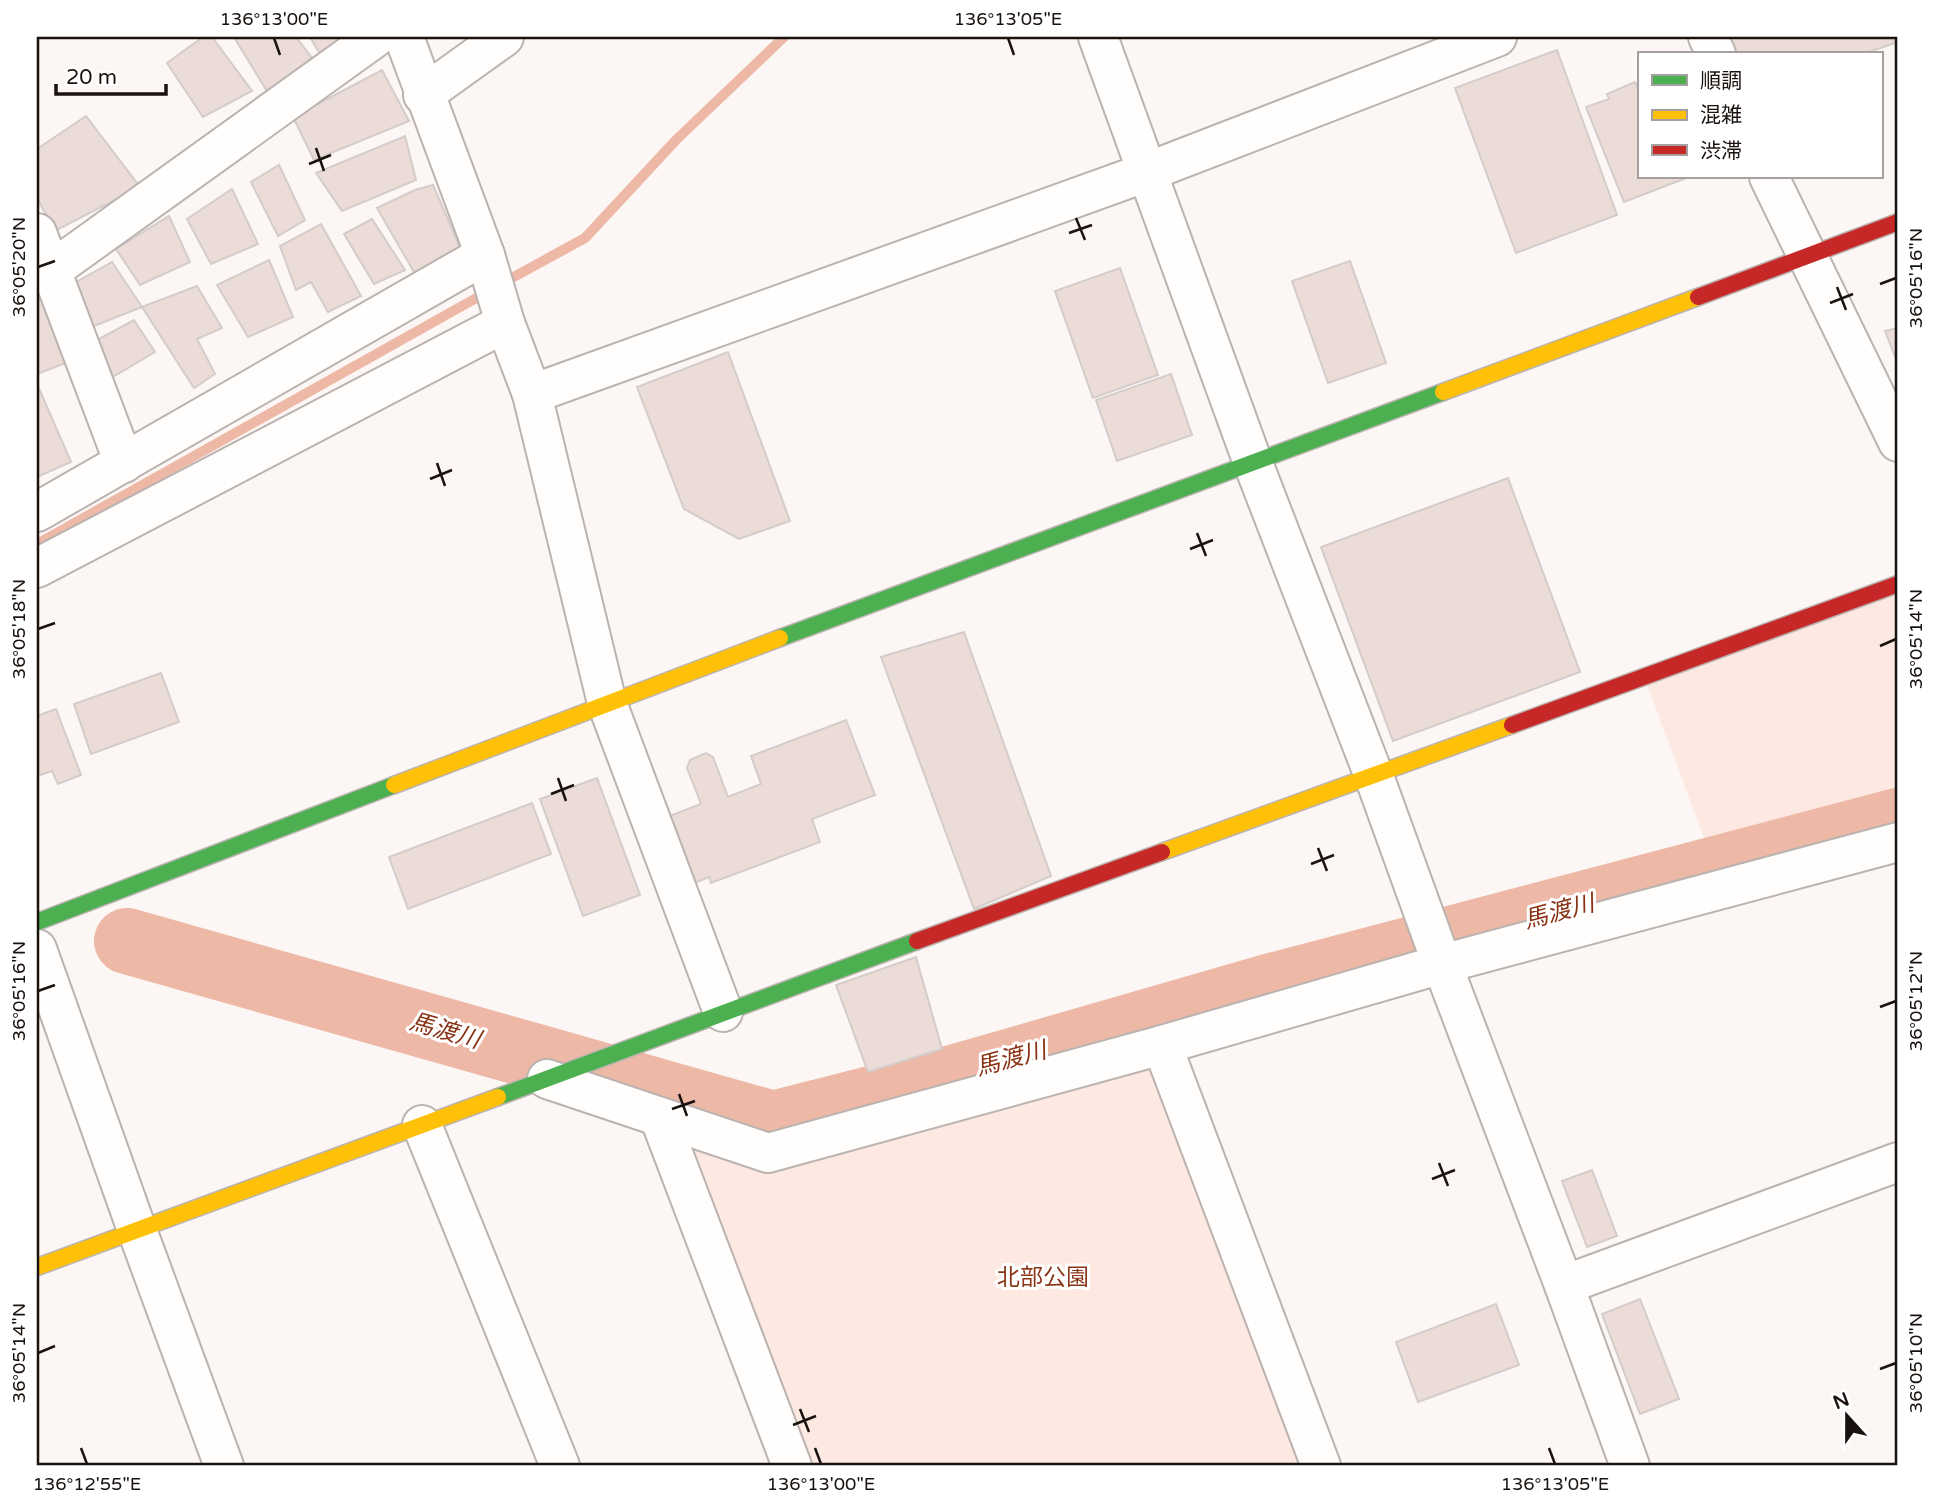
<svg xmlns="http://www.w3.org/2000/svg" width="1935" height="1503" font-family="'Varela Round','Noto Sans JP',sans-serif">
  <style>
    .green { fill: #fde8e2 }
    .lines { fill: none; stroke-linecap: round; stroke-linejoin: round }
    .stream { stroke: #edb8a6; stroke-width: 10 }
    .river { stroke: #edb8a6; stroke-width: 66 }
    .building { fill: #ebdcd7; stroke: #d3ccca; stroke-width: 2 }
    .street-casing { stroke: #bab3b0; stroke-width: 42 }
    .fast-casing { stroke: #bab3b0; stroke-width: 19 }
    .slow-casing { stroke: #bab3b0; stroke-width: 19 }
    .jam-casing { stroke: #bab3b0; stroke-width: 19 }
    .street { stroke: #fffefd; stroke-width: 38 }
    .fast { stroke: #4caf50; stroke-width: 16 }
    .slow { stroke: #ffc107; stroke-width: 16 }
    .jam { stroke: #c62828; stroke-width: 16 }
    .ticks { fill: none; stroke: #1a120f; stroke-width: 2.5 }
    .labels { text-anchor: middle; dominant-baseline: central; stroke-width: 6; stroke-linejoin: round; paint-order: stroke }
    .park-label { font-size: 23px; fill: #8c3618; stroke: #fff }
    .water-label { font-size: 24px; font-style: italic; fill: #893314; stroke: #fff }
    .neatline { fill: none; stroke: #1a120f; stroke-width: 2.5 }
    .ticks-label { font-size: 18px; text-anchor: middle; fill: #1a120f }
  </style>
  <rect width="100%" height="100%" fill="#fcf6f4"/>
  <g class="green">
    <polygon points="1898,586 1898,815 1712,859 1646,682"/>
    <polygon points="1158,1053 1315,1466 794,1466 665,1123 768,1157"/>
  </g>
  <g class="lines">
    <g class="stream">
      <polyline points="501,284 585,238 677,139 784,37"/>
      <polyline points="37,544 487,292"/>
    </g>
    <polyline class="river" points="127,941 773,1124 946,1080 1272,986 1898,821"/>
  </g>
  <g class="building">
    <polygon points="203,37 212,37 252,91 203,117 167,63"/>
    <polygon points="234,37 296,37 312,58 268,93"/>
    <polygon points="310,37 355,37 323,59"/>
    <polygon points="1702,37 1898,37 1898,42 1863,54 1708,54"/>
    <polygon points="1557,50 1617,215 1516,253 1455,88"/>
    <polygon points="382,70 409,121 314,160 293,117"/>
    <polygon points="1635,82 1639,90 1639,177 1689,177 1624,202 1586,107 1609,99 1607,94"/>
    <polygon points="86,116 140,187 55,231 37,198 37,149"/>
    <polygon points="405,136 416,180 342,211 316,173"/>
    <polygon points="279,165 305,220 278,236 251,182"/>
    <polygon points="433,185 463,254 418,279 377,208 415,190"/>
    <polygon points="232,189 258,244 211,264 187,219"/>
    <polygon points="169,216 190,262 140,285 116,249"/>
    <polygon points="372,219 405,270 374,284 344,234"/>
    <polygon points="321,224 361,296 328,312 311,282 296,290 280,246"/>
    <polygon points="269,260 293,317 248,337 217,285"/>
    <polygon points="1350,261 1386,363 1328,383 1292,281"/>
    <polygon points="112,262 142,307 84,330 69,286"/>
    <polygon points="1120,268 1158,375 1093,398 1055,291"/>
    <polygon points="197,286 222,328 197,339 215,374 194,388 142,307"/>
    <polygon points="37,288 66,363 37,374"/>
    <polygon points="134,320 155,352 104,382 86,346"/>
    <polygon points="1898,328 1898,364 1885,331"/>
    <polygon points="728,352 790,521 739,539 684,509 637,387"/>
    <polygon points="1171,374 1192,435 1117,461 1096,400"/>
    <polygon points="37,384 71,462 37,477"/>
    <polygon points="1508,478 1580,672 1393,741 1321,547"/>
    <polygon points="964,632 1051,876 974,909 881,657"/>
    <polygon points="161,673 179,722 91,754 74,704"/>
    <polygon points="56,709 81,775 58,784 52,771 37,776 37,716"/>
    <polygon points="846,720 875,795 812,819 820,842 711,883 709,877 692,884 667,817 701,804 687,768 690,760 706,753 713,757 728,797 761,784 751,756"/>
    <polygon points="597,778 640,895 583,916 540,799"/>
    <polygon points="532,803 551,854 408,909 389,857"/>
    <polygon points="916,957 942,1049 868,1072 836,985"/>
    <polygon points="1592,1170 1617,1236 1587,1247 1562,1181"/>
    <polygon points="1640,1299 1679,1399 1640,1414 1602,1314"/>
    <polygon points="1496,1304 1519,1365 1418,1402 1396,1342"/>
  </g>
  <g class="lines">
    <defs>
      <g id="street">
        <polyline points="404,37 485,255 505,323 532,394 607,703 723,1012"/>
        <polyline points="1098,37 1253,463 1374,776 1442,964 1564,1285 1630,1466"/>
        <polyline points="1708,37 1716,54"/>
        <polyline points="423,95 504,37"/>
        <polyline points="1769,177 1898,442"/>
        <polyline points="37,233 124,463"/>
        <polyline points="52,270 376,37"/>
        <polyline points="532,394 1147,172 1497,37"/>
        <polyline points="37,512 485,255"/>
        <polyline points="37,568 505,323"/>
        <polyline points="37,949 137,1230 224,1466"/>
        <polyline points="1162,1045 1321,1466"/>
        <polyline points="547,1079 768,1153 1162,1045 1442,964 1898,842"/>
        <polyline points="660,1119 792,1466"/>
        <polyline points="422,1125 560,1466"/>
        <polyline points="1564,1285 1898,1162"/>
      </g>
      <g id="fast">
        <polyline points="780,638 1443,392"/>
        <polyline points="37,922 394,785"/>
        <polyline points="498,1097 917,941"/>
      </g>
      <g id="slow">
        <polyline points="1443,392 1698,297"/>
        <polyline points="394,785 780,638"/>
        <polyline points="1162,852 1512,725"/>
        <polyline points="37,1267 498,1097"/>
      </g>
      <g id="jam">
        <polyline points="1698,297 1898,222"/>
        <polyline points="1512,725 1898,584"/>
        <polyline points="917,941 1162,852"/>
      </g>
    </defs>
    <use href="#street" class="street-casing"/>
    <use href="#fast" class="fast-casing"/>
    <use href="#slow" class="slow-casing"/>
    <use href="#jam" class="jam-casing"/>
    <use href="#street" class="street"/>
    <use href="#fast" class="fast"/>
    <use href="#slow" class="slow"/>
    <use href="#jam" class="jam"/>
  </g>
  <path class="ticks" d="M 274,38 L 280,55M 1008,38 L 1014,55M 316,148 L 324,171M 309,164 L 331,155M 1076,218 L 1085,240M 1069,233 L 1092,225M 38,267 L 55,261M 1880,284 L 1896,278M 1837,287 L 1846,310M 1830,303 L 1853,294M 437,463 L 445,486M 430,479 L 452,470M 1197,533 L 1206,556M 1190,549 L 1213,540M 38,629 L 55,623M 1880,646 L 1896,639M 558,778 L 566,801M 551,794 L 574,785M 1318,848 L 1327,871M 1311,864 L 1334,855M 38,991 L 55,985M 1880,1007 L 1896,1001M 679,1094 L 687,1116M 672,1109 L 695,1101M 1439,1163 L 1448,1186M 1432,1179 L 1455,1170M 38,1353 L 55,1346M 1880,1369 L 1896,1363M 800,1409 L 809,1432M 793,1425 L 816,1416M 81,1448 L 87,1464M 815,1448 L 821,1464M 1549,1448 L 1555,1464"/>
  <g class="labels">
    <g class="park-label">
      <text x="1043" y="1278">北部公園</text>
    </g>
    <g class="water-label">
      <text transform="translate(1559 912) rotate(-15)">馬渡川</text>
      <text transform="translate(445 1031) rotate(16)">馬渡川</text>
      <text transform="translate(1011 1059) rotate(-15)">馬渡川</text>
    </g>
  </g>
  <rect width="1935" height="1503" fill="none" stroke="#ffffff" stroke-width="77"/>
  <rect x="1638" y="52" width="245" height="126" fill="#ffffff" stroke="#a3a09f" stroke-width="2"/>
  <rect x="1652" y="75" width="35" height="10" fill="#4caf50" stroke="#a3a09f" stroke-width="2"/>
  <text x="1700" y="88" font-size="21" fill="#1a120f">順調</text>
  <rect x="1652" y="110" width="35" height="10" fill="#ffc107" stroke="#a3a09f" stroke-width="2"/>
  <text x="1700" y="122" font-size="21" fill="#1a120f">混雑</text>
  <rect x="1652" y="145" width="35" height="10" fill="#c62828" stroke="#a3a09f" stroke-width="2"/>
  <text x="1700" y="158" font-size="21" fill="#1a120f">渋滞</text>
  <g transform="translate(1847 1416) rotate(339)" stroke="#ffffff" stroke-width="5" paint-order="stroke">
  <path d="M0-5L12 26L0 18L-12 26Z" fill="#1a120f"/>
  <text y="-10" font-size="19" font-weight="bold" text-anchor="middle" fill="#1a120f">N</text>
  </g>
  <path d="M56 84v10h110v-10" fill="none" stroke="#1a120f" stroke-width="3.5"/>
  <text x="66" y="84" font-size="21" fill="#1a120f" stroke="#ffffff" stroke-width="5" paint-order="stroke">20 m</text>
  <rect x="38" y="38" width="1858" height="1426" class="neatline"/>
  <g class="ticks-label">
    <text x="274" y="25">136°13'00"E</text>
    <text x="1008" y="25">136°13'05"E</text>
    <text transform="translate(19 267) rotate(-90)" y="6">36°05'20"N</text>
    <text transform="translate(1916 278) rotate(-90)" y="6">36°05'16"N</text>
    <text transform="translate(19 629) rotate(-90)" y="6">36°05'18"N</text>
    <text transform="translate(1916 639) rotate(-90)" y="6">36°05'14"N</text>
    <text transform="translate(19 991) rotate(-90)" y="6">36°05'16"N</text>
    <text transform="translate(1916 1001) rotate(-90)" y="6">36°05'12"N</text>
    <text transform="translate(19 1353) rotate(-90)" y="6">36°05'14"N</text>
    <text transform="translate(1916 1363) rotate(-90)" y="6">36°05'10"N</text>
    <text x="87" y="1490">136°12'55"E</text>
    <text x="821" y="1490">136°13'00"E</text>
    <text x="1555" y="1490">136°13'05"E</text>
  </g>
</svg>
